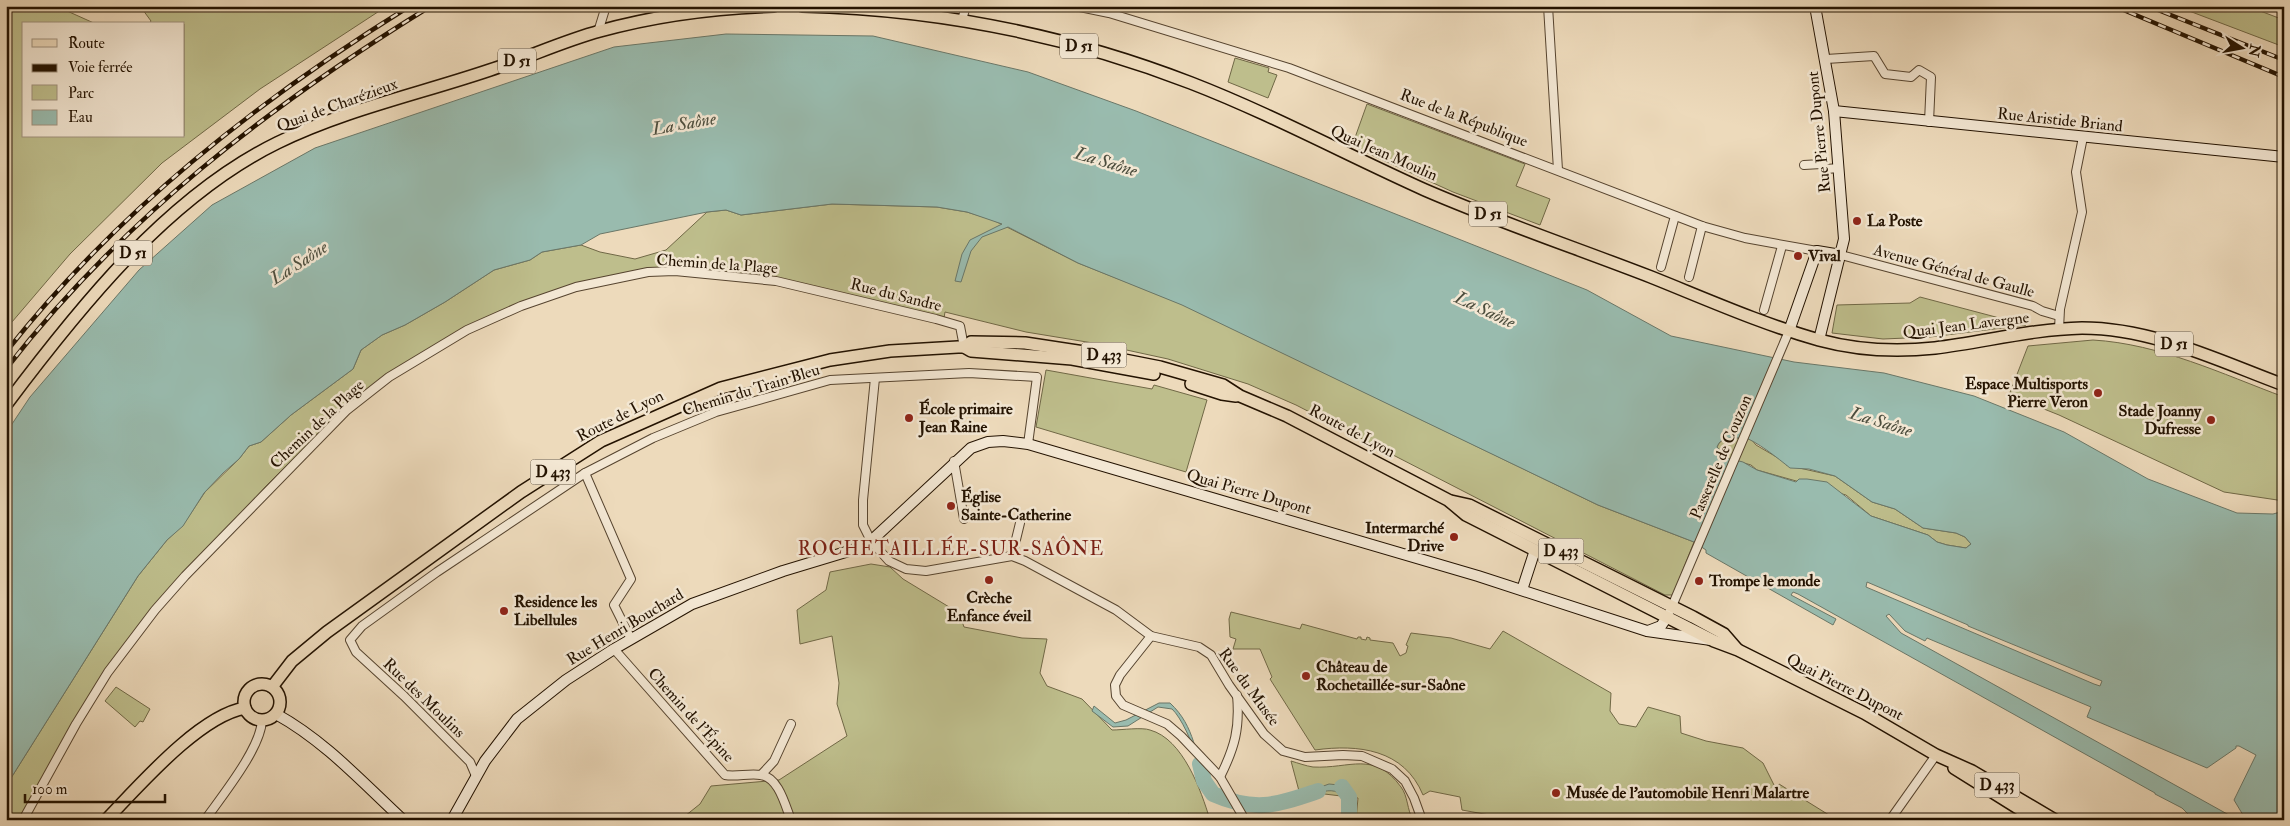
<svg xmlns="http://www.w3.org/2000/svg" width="2290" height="826" font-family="'IM FELL Double Pica',serif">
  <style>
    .green { fill: #bebe8c; stroke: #706846 }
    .water { fill: #99bbae; stroke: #6a7768; fill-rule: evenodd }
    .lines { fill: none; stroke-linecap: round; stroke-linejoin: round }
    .river { stroke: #99bbae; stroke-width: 16 }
    .street-casing { stroke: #56442f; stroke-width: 10 }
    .secondary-casing { stroke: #231200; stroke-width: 12 }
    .primary-casing { stroke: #231200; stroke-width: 14 }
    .street { stroke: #f3e7d3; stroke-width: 8 }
    .secondary { stroke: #f3e7d3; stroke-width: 10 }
    .primary { stroke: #eddabb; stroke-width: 11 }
    .rail-casing { stroke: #231200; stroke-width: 4.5 }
    .rail { stroke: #f3e7d3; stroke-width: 2.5; stroke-dasharray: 8; stroke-linecap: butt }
    .poi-dot { fill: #8f2418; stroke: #f3e7d3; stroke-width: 2 }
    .labels { text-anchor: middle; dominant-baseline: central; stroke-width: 5; stroke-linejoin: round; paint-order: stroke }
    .shield { fill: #f3e7d3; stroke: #61523f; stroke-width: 1 }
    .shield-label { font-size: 15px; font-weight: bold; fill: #231200 }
    .street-label { font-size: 16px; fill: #231200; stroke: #f3e7d3 }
    .poi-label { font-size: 16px; font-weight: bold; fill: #231200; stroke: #f3e7d3; text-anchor: start }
    .water-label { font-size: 18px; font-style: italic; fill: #4c4d3d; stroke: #f3e7d3 }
    .quarter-label { font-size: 19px; letter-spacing: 1px; fill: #7a1f14; stroke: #f3e7d3 }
  </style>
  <rect width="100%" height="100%" fill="#eddabb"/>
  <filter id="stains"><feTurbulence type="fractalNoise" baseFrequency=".004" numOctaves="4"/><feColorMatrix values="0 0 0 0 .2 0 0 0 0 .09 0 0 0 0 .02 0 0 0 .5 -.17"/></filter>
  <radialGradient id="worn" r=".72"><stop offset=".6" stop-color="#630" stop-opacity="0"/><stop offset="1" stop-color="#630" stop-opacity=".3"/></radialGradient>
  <g class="green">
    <polygon points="6,6 56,6 96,24 24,24 24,136 184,136 184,24 149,24 151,21 140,6 387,6 260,89 162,163 70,254 6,329"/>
    <polygon points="2176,6 2247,6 2284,20 2284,47"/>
    <polygon points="1235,58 1269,68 1268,72 1277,75 1268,98 1228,82"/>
    <polygon points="1367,104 1525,164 1516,186 1550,199 1540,225 1453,192 1352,146"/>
    <polygon points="832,204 937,207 967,212 993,220 1078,263 1182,304 1598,505 1694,542 1673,595 1665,595 1296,405 1248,384 1168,359 1099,344 1026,332 945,312 944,318 788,281 670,269 566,287 425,352 327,425 265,487 150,612 109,666 20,820 6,820 6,786 138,576 167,540 183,525 205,492 239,459 249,446 261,442 291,415 353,369 361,350 382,335 405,325 445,302 494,270 530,260 542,252 581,245 600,252 635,259 666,250 707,212 726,210 741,215"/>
    <polygon points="1920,297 2026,325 1930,337 1883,339 1832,333 1837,305 1910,303"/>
    <path d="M 2093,340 C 2160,344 2222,374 2284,397 L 2284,501 L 2224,492 L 2059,415 L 2009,395 L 2028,346 Z"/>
    <polygon points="1046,370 1152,389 1154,385 1207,400 1186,472 1036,427"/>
    <polygon points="1727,437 1751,439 1756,445 1785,462 1786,465 1835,476 1872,502 1895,509 1923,528 1956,533 1965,537 1971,544 1966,548 1947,545 1937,542 1928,535 1871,516 1846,495 1757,470 1751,465 1727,458 1717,447 1719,443"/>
    <path d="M 871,564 L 890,567 L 903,579 L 959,613 L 964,627 L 1022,638 L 1047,639 L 1040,673 L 1047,686 L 1082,699 L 1112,730 C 1122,730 1142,727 1150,730 C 1183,739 1201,790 1210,820 L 1148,820 L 1128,814 L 1128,820 L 680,820 L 700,804 L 711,786 L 779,780 L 847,736 L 837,704 L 839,683 L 832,636 L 800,644 L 797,610 L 826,590 L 830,572 Z"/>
    <path d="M 1231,612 L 1300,629 L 1302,624 L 1357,639 L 1358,637 L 1361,637 L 1361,639 L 1366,640 L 1367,637 L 1370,638 L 1370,640 L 1393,643 L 1400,656 L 1406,653 L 1408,646 L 1406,645 L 1411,633 L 1451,638 L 1490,649 L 1503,631 L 1611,693 L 1610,711 L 1619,724 L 1636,727 L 1648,707 L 1680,716 L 1681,733 L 1706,741 L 1743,748 L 1763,763 L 1775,787 L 1777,788 L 1779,784 L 1837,820 L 1517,820 L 1462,810 L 1460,797 L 1430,791 L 1423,795 C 1404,749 1358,744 1315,750 L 1270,679 L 1272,677 L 1260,649 L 1233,649 L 1236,639 L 1230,637 L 1229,619 Z"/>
    <polygon points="116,687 150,709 143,722 140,721 135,727 105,701"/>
    <path d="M 1291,761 C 1298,763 1306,766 1313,767 C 1350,769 1374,750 1401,787 C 1408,796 1407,810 1413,820 L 1356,820 L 1358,798 L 1299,791 Z"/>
  </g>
  <g class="water">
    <path d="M 726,34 L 873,36 L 1028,72 L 1136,111 L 1587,290 L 1671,336 L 1794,362 L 1884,373 L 1974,396 L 2064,432 L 2148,479 L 2237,513 L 2273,514 L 2284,511 L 2284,820 L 2245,820 L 2242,818 L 2243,815 L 2234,800 L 2256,755 L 2239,746 L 2236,746 L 2236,748 L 2207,768 L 2087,717 L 2091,707 L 1927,638 L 1925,641 L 1905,631 L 1889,614 L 1886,616 L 1901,633 L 2238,820 L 2194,820 L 2182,808 L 2155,794 L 2155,793 L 1798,594 L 1793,592 L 1791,595 L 1836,619 L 1833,625 L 1706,553 L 1706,550 L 1694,542 L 1598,505 L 1182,305 L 1078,263 L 1008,227 L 982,237 L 971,251 L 961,282 L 955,281 L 962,254 L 970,240 L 1002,224 L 967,212 L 937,207 L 832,204 L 741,215 L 726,210 L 707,212 L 600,234 L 581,245 L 542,252 L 530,260 L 494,270 L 445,302 L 405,325 L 382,335 L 361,350 L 353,369 L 291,415 L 261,442 L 249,446 L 239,459 L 223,473 L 204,493 L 183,526 L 167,540 L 138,576 L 6,786 L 6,433 L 30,397 L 139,270 L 212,205 L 315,148 L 614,47 ZM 1743,437 C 1755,440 1779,459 1790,468 L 1809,469 L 1835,476 L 1872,502 L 1895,509 L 1923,528 L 1956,533 L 1965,537 L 1971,544 L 1966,548 L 1947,545 L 1937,542 L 1928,535 L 1871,516 L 1827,482 L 1807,479 L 1799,479 L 1796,482 L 1757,470 L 1743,462 L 1727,458 L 1717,447 C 1722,434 1734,440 1743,437 ZM 1867,582 L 1968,625 L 1968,626 L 2102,681 L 2100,686 L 2094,684 L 1866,587 Z"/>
    <path d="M 1159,703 L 1170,703 C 1196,727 1194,755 1208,784 L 1203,783 C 1198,774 1198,765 1196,756 C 1193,744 1181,717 1172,709 L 1158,707 L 1128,726 L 1113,727 L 1092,711 L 1094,706 L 1115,723 L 1126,720 Z"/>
    <path d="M 1329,784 L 1349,786 L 1352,791 L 1355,807 L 1346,806 C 1339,776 1312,800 1293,797 Z"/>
  </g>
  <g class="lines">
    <g class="river">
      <path d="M 1200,764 L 1204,781 L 1213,794 C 1256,813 1276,805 1318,791"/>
      <polyline points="1342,787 1349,797 1349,820"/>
    </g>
    <defs>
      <g id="street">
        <polyline points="1075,6 1109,13 1289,68 1702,226 1745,238 1817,251"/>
        <polyline points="1548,6 1558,170"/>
        <polyline points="962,20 966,6"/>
        <polyline points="598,32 606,6"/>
        <polyline points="1826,59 1874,56 1885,74 1911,77 1919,70 1931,77 1929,122"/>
        <polyline points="1804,165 1821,164 1826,169 1839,168"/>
        <polyline points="1841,255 2033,306 2042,311 2059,316"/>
        <polyline points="1661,267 1675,216"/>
        <polyline points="1689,277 1702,226"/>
        <polyline points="1764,310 1782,246"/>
        <polyline points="2059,329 2060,309 2082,212 2076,172 2083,137"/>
        <polyline points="875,378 863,500 863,525 871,541 889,561 906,569 926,571 1012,556 1025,561 1116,610 1151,636 1199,647 1211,655 1229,685 1264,734 1283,751 1305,757 1343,755 1362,756 1392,769 1405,781 1414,798 1422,820"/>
        <polyline points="954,461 964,519"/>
        <polyline points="585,473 631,579 614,605 631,639"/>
        <polyline points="1012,556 1020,523"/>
        <polyline points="1670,611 1789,331"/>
        <polyline points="1151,636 1120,675 1115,685 1116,696 1123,705 1167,724 1181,736 1220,777 1245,820"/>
        <path d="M 614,649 L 725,775 C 737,777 749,773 761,775 C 779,778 785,805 791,820"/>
        <polyline points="761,775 774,761 791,724"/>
        <polyline points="476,776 470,762 404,696 356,652 350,640 362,626 437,572 585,473 653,438 716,412 830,380 969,373 1037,377 1028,444"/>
        <path d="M 1220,777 C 1235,747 1240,728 1237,695"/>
        <polyline points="23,820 76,724 108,672 155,610 185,576 347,410 389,377 467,330 521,306 576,287 648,272 675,271 776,281 936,319 960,326 964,347"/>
        <path d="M 205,820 C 222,796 261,748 262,720"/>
        <polyline points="1890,820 1936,755"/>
      </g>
      <g id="secondary">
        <polyline points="1815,6 1834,111 1844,239 1819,340"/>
        <polyline points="1834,111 2284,157"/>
        <polyline points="1789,331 1817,251 1841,255"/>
        <polyline points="1522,590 1535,550"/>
        <polyline points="1648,631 1661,626 1667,617"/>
        <path d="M 276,714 C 325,741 362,782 403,820"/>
        <polyline points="452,820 485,761 517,719 566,680 614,649 692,604 783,571 859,548 871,541 971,448 988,442 1003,441 1028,444 1478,576 1647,631 1711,640"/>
      </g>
      <g id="primary">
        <path d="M 802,6 C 935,9 1067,35 1191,83 C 1271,114 1347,155 1425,190 C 1499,222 1576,248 1651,277 C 1706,299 1762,324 1819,340 C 1856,350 1898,352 1935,348 C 1984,342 2033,329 2082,328 C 2153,328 2219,361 2284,385"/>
        <polyline points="964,347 971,342 1025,343 1084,352 1160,367 1223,385 1240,396 1287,416 1448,500 1466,515 1714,641 1738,650 1864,713 1936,755 1972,771 2055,820"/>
        <polyline points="1191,384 1222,394 1236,396"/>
        <path d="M 6,405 C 78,309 167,197 277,143 C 344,110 419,94 490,70 C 527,58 563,41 600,31 C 657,15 716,8 774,6"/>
        <polyline points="1451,501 1469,505 1693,617 1724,634 1737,649"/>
        <circle cx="262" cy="702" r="18"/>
        <polyline points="272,687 292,661 327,632 521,492 601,441 721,388 830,360 890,351 958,347 964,347 971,351 1072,359 1154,374"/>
        <polyline points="1954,768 2037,820"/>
        <path d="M 106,820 C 139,786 199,716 245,708"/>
      </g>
    </defs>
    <use href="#street" class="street-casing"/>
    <use href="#secondary" class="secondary-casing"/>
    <use href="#primary" class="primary-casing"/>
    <use href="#street" class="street"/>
    <use href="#secondary" class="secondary"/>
    <use href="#primary" class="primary"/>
    <defs>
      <g id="rail">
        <polyline points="2114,6 2284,77"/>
        <polyline points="2148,6 2284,60"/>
        <path d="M 6,352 C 117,211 258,100 410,6"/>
        <path d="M 6,369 C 122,219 270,105 431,6"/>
      </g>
    </defs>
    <use href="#rail" class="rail-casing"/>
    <use href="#rail" class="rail"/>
  </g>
  <g class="poi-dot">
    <circle cx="1857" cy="221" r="5"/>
    <circle cx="1798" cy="256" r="5"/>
    <circle cx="2098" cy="393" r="5"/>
    <circle cx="909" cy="418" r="5"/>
    <circle cx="2211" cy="420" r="5"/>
    <circle cx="951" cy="506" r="5"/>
    <circle cx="1454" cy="537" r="5"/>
    <circle cx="989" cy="580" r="5"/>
    <circle cx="1699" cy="581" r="5"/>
    <circle cx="504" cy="611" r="5"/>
    <circle cx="1306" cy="676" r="5"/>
    <circle cx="1556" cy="793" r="5"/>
  </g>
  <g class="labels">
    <g class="shield">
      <rect x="1060" y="33.5" width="38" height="25" rx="4"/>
      <rect x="498" y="48.5" width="38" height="25" rx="4"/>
      <rect x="1469" y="201.5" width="38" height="25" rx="4"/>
      <rect x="114" y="240.5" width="38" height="25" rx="4"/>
      <rect x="2155" y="331.5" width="38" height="25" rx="4"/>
      <rect x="1081.5" y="342.5" width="45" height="25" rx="4"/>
      <rect x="530.5" y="459.5" width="45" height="25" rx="4"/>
      <rect x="1538.5" y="538.5" width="45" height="25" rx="4"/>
      <rect x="1974.5" y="772.5" width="45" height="25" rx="4"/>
    </g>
    <g class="shield-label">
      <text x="1079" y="46">D 51</text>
      <text x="517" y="61">D 51</text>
      <text x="1488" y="214">D 51</text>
      <text x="133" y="253">D 51</text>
      <text x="2174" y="344">D 51</text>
      <text x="1104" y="355">D 433</text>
      <text x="553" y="472">D 433</text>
      <text x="1561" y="551">D 433</text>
      <text x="1997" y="785">D 433</text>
    </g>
    <g class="street-label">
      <text transform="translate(337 105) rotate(-20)">Quai de Charézieux</text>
      <text transform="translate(1464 118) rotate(21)">Rue de la République</text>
      <text transform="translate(2060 120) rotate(6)">Rue Aristide Briand</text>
      <text transform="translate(1819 132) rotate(-96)">Rue Pierre Dupont</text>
      <text transform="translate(1384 153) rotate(24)">Quai Jean Moulin</text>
      <text transform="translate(717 264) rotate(4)">Chemin de la Plage</text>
      <text transform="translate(1954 271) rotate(15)">Avenue Général de Gaulle</text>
      <text transform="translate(896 295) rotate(14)">Rue du Sandre</text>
      <text transform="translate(1966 325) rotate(-7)">Quai Jean Lavergne</text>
      <text transform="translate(751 390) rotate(-17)">Chemin du Train Bleu</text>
      <text transform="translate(620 416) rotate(-27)">Route de Lyon</text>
      <text transform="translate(317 424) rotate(-43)">Chemin de la Plage</text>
      <text transform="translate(1352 431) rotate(28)">Route de Lyon</text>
      <text transform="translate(1721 457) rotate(-67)">Passerelle de Couzon</text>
      <text transform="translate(1249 492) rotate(16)">Quai Pierre Dupont</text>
      <text transform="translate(625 627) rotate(-31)">Rue Henri Bouchard</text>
      <text transform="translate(1249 687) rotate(54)">Rue du Musée</text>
      <text transform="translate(1845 687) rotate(27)">Quai Pierre Dupont</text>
      <text transform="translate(424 698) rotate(44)">Rue des Moulins</text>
      <text transform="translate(691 715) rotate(48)">Chemin de l'Épine</text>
    </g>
    <g class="poi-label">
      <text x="1867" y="221">La Poste</text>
      <text x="1808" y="256">Vival</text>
      <text x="2088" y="384" text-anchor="end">Espace Multisports<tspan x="2088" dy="18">Pierre Veron</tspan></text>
      <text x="919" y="409">École primaire<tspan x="919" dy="18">Jean Raine</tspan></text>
      <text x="2201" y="411" text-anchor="end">Stade Joanny<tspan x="2201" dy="18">Dufresse</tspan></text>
      <text x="961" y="497">Église<tspan x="961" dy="18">Sainte-Catherine</tspan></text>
      <text x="1444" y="528" text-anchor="end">Intermarché<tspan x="1444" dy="18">Drive</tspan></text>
      <text x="1709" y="581">Trompe le monde</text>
      <text x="989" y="598" text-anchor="middle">Crèche<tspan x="989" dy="18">Enfance éveil</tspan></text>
      <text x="514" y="602">Residence les<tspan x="514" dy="18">Libellules</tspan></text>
      <text x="1316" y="667">Château de<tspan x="1316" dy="18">Rochetaillée-sur-Saône</tspan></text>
      <text x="1566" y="793">Musée de l'automobile Henri Malartre</text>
    </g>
    <g class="water-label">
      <text transform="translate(684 124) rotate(-10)">La Saône</text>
      <text transform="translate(1106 162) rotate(17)">La Saône</text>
      <text transform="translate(299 263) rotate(-33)">La Saône</text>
      <text transform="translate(1485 310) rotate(25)">La Saône</text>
      <text transform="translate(1881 422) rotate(17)">La Saône</text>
    </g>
    <g class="quarter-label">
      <text x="951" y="549">ROCHETAILLÉE-SUR-SAÔNE</text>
    </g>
  </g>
  <rect width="2290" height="826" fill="none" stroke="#eddabb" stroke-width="25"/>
  <rect x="8" y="8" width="2275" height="811" fill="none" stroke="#231200" stroke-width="2.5"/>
  <rect x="12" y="12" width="2265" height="801" fill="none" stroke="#231200"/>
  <rect x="22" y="22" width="162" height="115" fill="#f3e7d3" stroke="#a0927f"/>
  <rect x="32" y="39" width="25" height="8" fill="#eddabb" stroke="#a0927f"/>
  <text x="68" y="48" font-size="15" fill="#231200">Route</text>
  <rect x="32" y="64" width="25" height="8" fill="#231200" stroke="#a0927f"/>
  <text x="68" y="72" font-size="15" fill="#231200">Voie ferrée</text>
  <rect x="32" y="85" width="25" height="15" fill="#bebe8c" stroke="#a0927f"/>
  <text x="68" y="98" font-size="15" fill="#231200">Parc</text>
  <rect x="32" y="110" width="25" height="15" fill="#99bbae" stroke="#a0927f"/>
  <text x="68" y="122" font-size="15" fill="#231200">Eau</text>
  <g transform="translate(2242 48) rotate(101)" stroke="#f3e7d3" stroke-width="4" paint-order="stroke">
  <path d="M0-4L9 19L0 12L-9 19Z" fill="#231200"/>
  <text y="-8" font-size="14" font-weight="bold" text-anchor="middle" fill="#231200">N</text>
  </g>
  <path d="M25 794v8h140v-8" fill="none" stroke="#231200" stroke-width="2.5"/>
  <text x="32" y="794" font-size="15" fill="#231200" stroke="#f3e7d3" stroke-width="4" paint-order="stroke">100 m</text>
  <rect width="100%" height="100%" filter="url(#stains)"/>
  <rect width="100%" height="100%" fill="url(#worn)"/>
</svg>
